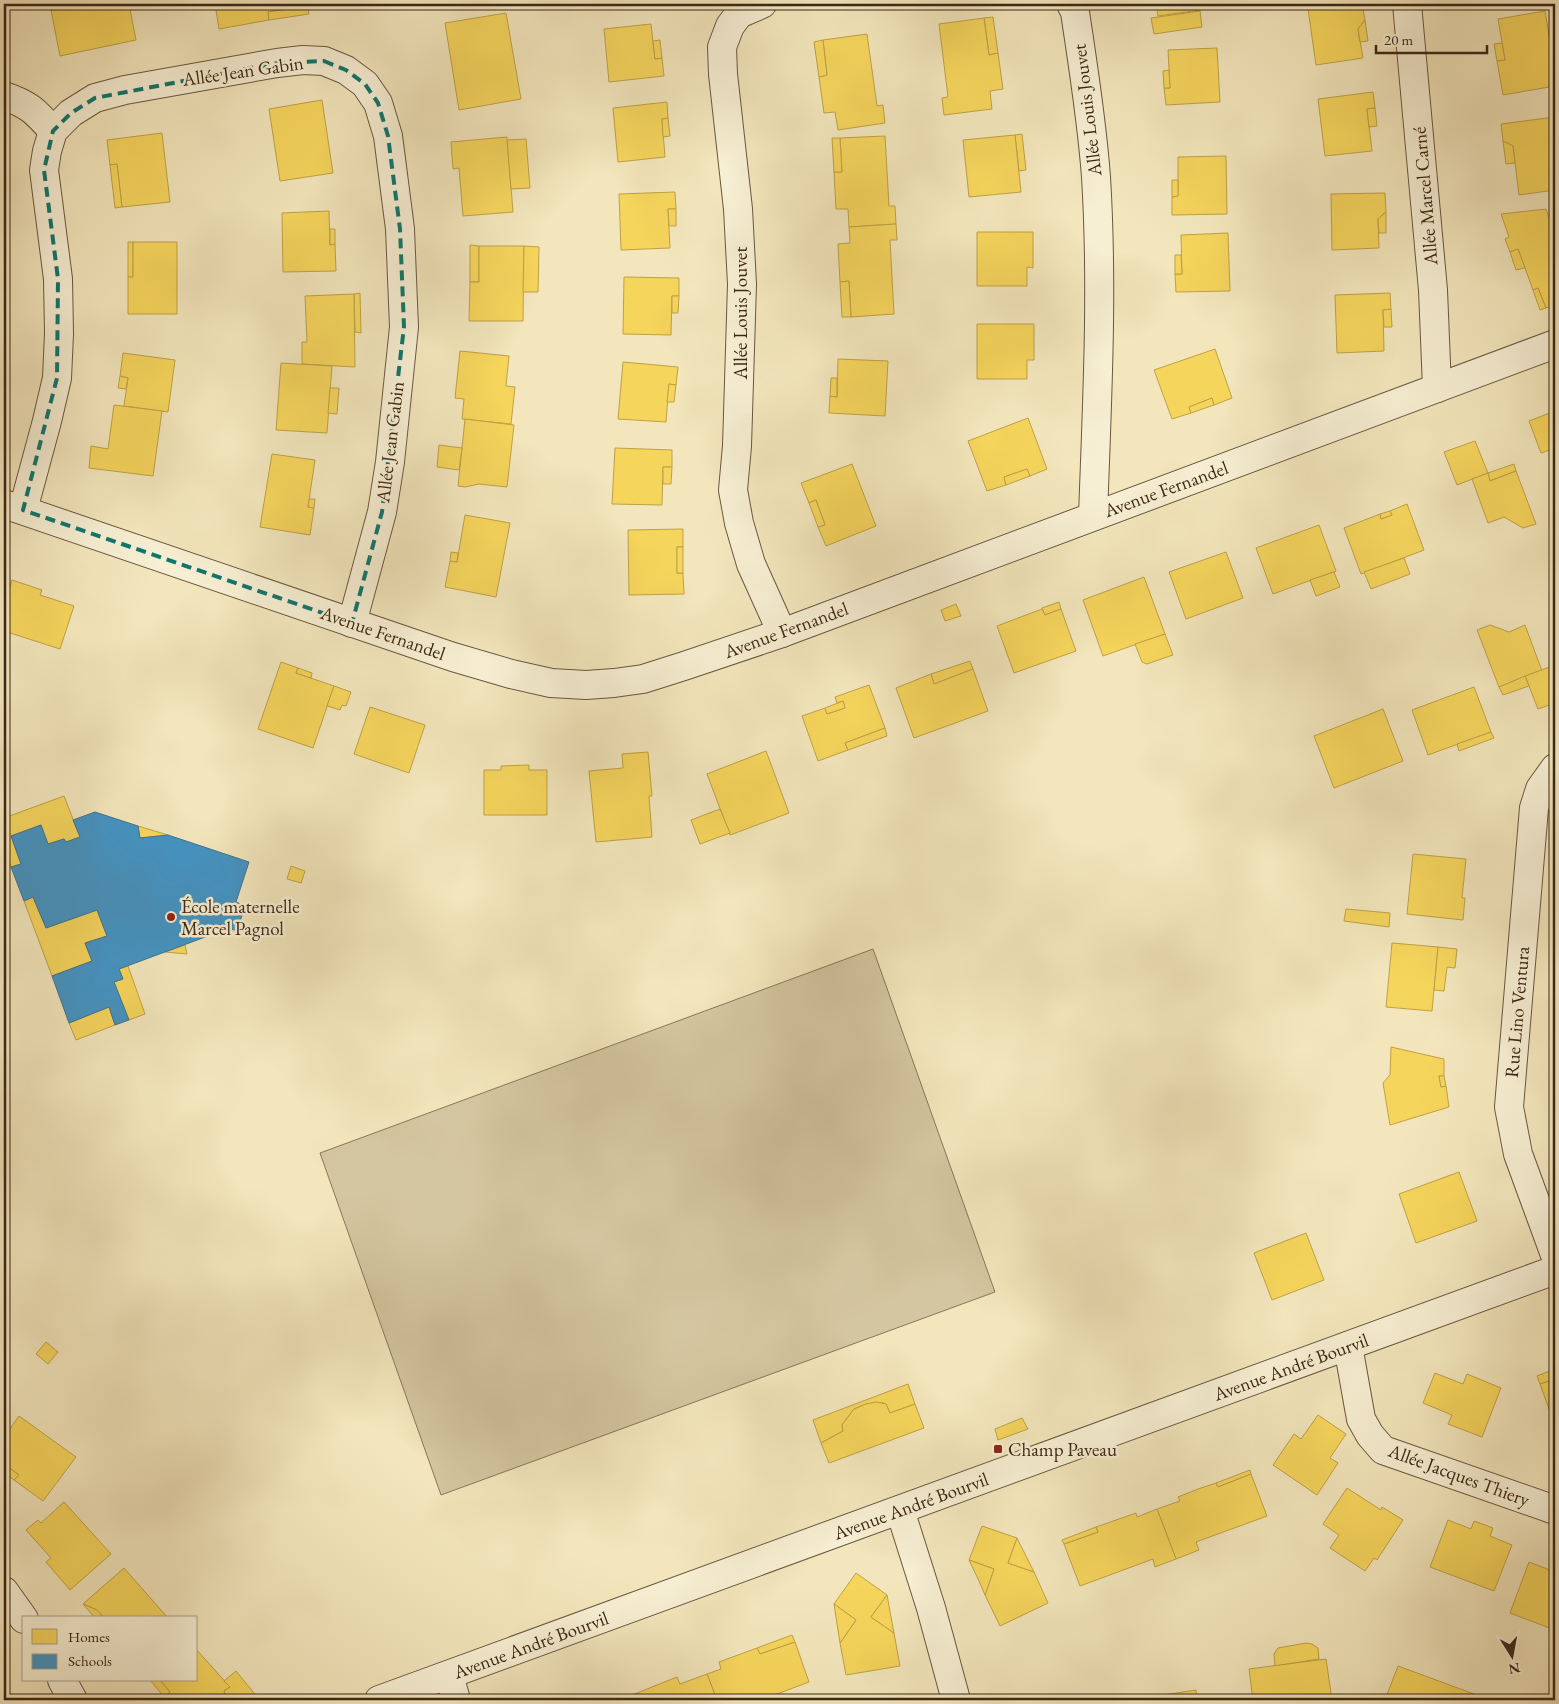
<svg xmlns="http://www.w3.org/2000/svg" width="1559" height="1704" font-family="'EB Garamond',serif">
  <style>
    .green { fill: #d4c6a0; stroke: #88765c }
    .homes { fill: #f6d55c; stroke: #bea147 }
    .schools { fill: #4393c3; stroke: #41738f }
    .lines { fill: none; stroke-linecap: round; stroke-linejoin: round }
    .street-casing { stroke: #695740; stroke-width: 30 }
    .street { stroke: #f7efd3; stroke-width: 28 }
    .marked { fill: none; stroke: #0f766e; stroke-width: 4; stroke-dasharray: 10 6; stroke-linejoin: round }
    .poi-dot { fill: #8f2418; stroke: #f7efd3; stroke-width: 2 }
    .labels { text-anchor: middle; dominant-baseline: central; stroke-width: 5; stroke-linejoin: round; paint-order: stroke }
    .street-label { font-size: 19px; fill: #3b2717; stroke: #f7efd3 }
    .poi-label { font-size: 19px; fill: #3b2717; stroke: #f7efd3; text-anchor: start }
  </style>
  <rect width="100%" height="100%" fill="#f3e6bc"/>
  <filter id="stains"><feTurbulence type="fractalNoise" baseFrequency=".004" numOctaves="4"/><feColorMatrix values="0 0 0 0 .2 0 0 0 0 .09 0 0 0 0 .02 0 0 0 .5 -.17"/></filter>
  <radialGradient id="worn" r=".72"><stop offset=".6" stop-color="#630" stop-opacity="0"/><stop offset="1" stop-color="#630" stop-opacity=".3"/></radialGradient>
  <polygon class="green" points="873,949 995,1292 441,1495 320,1153"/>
  <g class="homes">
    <polygon points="81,4 129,4 136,40 60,56 51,10"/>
    <polygon points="215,4 307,4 307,6 268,12 269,20 219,29"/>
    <polygon points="420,4 442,4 421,8"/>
    <polygon points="1156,4 1206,4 1207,9 1158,16"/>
    <polygon points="1343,4 1362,4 1365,20 1358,29 1363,58 1316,65 1308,9"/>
    <polygon points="307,6 309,14 269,20 268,12"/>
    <polygon points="1200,11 1202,27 1154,34 1151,18"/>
    <polygon points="1545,11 1555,72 1555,86 1503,95 1497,61 1505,60 1498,19"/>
    <polygon points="506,13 521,99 459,110 445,23"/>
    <polygon points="993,17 998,53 989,55 984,18"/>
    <polygon points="984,18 989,55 998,53 1003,89 990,91 992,109 944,115 942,98 948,97 939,24"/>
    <polygon points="1365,20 1368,41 1360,42 1358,29"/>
    <polygon points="651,24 655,59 662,58 664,76 609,82 604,29"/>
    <polygon points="867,34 877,106 883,105 885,123 838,130 835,112 824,113 819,77 827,75 823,40"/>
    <polygon points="660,40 662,58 655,59 653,41"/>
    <polygon points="823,40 827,75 819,77 814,42"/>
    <polygon points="1502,43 1505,60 1497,61 1494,44"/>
    <polygon points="1217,48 1220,102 1166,105 1164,88 1170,88 1168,50"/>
    <polygon points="1169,70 1170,88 1164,88 1163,71"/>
    <polygon points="1373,92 1375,108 1367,109 1372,151 1325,156 1318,99"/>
    <polygon points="322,100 333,173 280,181 269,109"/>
    <polygon points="667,102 668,118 662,119 665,157 618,162 613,108"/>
    <polygon points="1375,108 1377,126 1369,127 1367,109"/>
    <polygon points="1555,117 1555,190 1519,195 1513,146 1503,141 1501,124"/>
    <polygon points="668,118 670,136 663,137 662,119"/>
    <polygon points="162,133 170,202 122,207 117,164 110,165 107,140"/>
    <polygon points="1022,134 1026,170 1019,171 1015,135"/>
    <polygon points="1015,135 1021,192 969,197 963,140"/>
    <polygon points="885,136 889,206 895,206 896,224 849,227 848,209 836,209 834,172 842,172 840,138"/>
    <polygon points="507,137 513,212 463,216 459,168 453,169 451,142"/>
    <polygon points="832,138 840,138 842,172 834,172"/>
    <polygon points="526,139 530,188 511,189 507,140"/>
    <polygon points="1503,141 1513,146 1515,163 1506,164"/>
    <polygon points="1226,156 1227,214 1172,215 1172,197 1178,196 1178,157"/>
    <polygon points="117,164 122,207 115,208 110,165"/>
    <polygon points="1172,180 1178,180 1178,196 1172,197"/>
    <polygon points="675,192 676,209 668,209 670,248 621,250 619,194"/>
    <polygon points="1385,193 1386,212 1378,219 1379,248 1332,250 1331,194"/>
    <polygon points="668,209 676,209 676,226 669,226"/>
    <polygon points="1546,209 1551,223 1555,221 1555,305 1546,308 1538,288 1533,290 1518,249 1510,252 1505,239 1509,237 1501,214"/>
    <polygon points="329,211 330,245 335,244 336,271 283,272 282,213"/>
    <polygon points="1386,212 1386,233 1379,233 1378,219"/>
    <polygon points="896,224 897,240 890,240 894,314 851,317 849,281 840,282 838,244 850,243 849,227"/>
    <polygon points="330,229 335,229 335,244 330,245"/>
    <polygon points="977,232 1033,232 1033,268 1027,267 1027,286 977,286"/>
    <polygon points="1228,233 1230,291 1176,292 1175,274 1182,274 1181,235"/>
    <rect x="128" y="242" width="5" height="35"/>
    <polygon points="133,242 177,242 177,314 128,314 128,277 133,277"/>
    <polygon points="470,245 479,246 479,282 470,282"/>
    <polygon points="479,246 524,246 523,321 469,321 470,282 479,282"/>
    <polygon points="524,246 539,247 538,292 523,292"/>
    <polygon points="1518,249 1525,268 1516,270 1510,252"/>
    <polygon points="1175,255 1181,255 1182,274 1175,274"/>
    <polygon points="624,277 679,278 679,296 672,296 671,335 623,334"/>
    <polygon points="849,281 851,317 842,317 840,282"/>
    <polygon points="1538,288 1546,308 1540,310 1533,290"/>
    <polygon points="360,293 361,333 355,332 354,294"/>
    <polygon points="1390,293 1391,309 1383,310 1384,351 1337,353 1335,295"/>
    <polygon points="354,294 355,367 302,364 302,342 307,342 305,296"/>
    <polygon points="672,296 679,296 678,313 672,313"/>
    <polygon points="1391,309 1392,327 1384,327 1383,310"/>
    <polygon points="977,324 1034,324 1034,360 1027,360 1027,379 977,379"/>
    <polygon points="1215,349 1232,398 1214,405 1212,398 1189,407 1191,413 1172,419 1154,370"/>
    <polygon points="460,351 509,356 506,386 515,387 511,424 462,419 464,399 455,398"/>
    <polygon points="123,353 175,360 168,412 124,406 128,378 120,376"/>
    <polygon points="838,359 888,361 885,416 829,413 830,396 837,397"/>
    <polygon points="623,362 678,367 676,385 669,384 666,422 618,419"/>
    <polygon points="281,363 332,366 327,433 276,430"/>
    <polygon points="120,376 128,378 126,389 118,388"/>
    <polygon points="831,378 837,378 837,397 830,396"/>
    <polygon points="669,384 676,385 674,402 667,402"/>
    <polygon points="330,388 339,388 337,414 328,413"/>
    <polygon points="1212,398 1214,405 1191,413 1189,407"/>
    <polygon points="114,405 162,411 153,476 89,468 91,446 108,449"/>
    <polygon points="1555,411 1555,448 1541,453 1529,421"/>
    <polygon points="1028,418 1047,469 1030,476 1027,469 1004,477 1006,485 987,491 968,441"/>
    <polygon points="465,419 514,425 507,487 479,484 465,487 458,486"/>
    <polygon points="1475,441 1488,473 1457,485 1444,452"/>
    <polygon points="439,445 462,448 459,470 437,467"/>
    <polygon points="615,448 672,450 672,467 663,467 662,505 612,504"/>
    <polygon points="272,454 315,460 308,507 314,508 310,535 260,527"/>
    <polygon points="852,464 876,526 826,546 818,527 825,525 816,500 809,503 801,483"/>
    <polygon points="1514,464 1516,471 1490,481 1488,473"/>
    <polygon points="663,467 672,467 671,484 663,484"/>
    <polygon points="1027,469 1030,476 1006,485 1004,477"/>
    <polygon points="1516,471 1536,524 1523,528 1504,517 1488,523 1472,479 1488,473 1490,481"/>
    <polygon points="309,499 315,499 314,508 308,507"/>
    <polygon points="816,500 825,525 818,527 809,503"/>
    <polygon points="1407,504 1424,550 1361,574 1344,528 1380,514 1381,519 1392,515 1390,511"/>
    <polygon points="1390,511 1392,515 1381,519 1380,514"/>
    <polygon points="465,515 510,523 496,597 445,587 450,561 457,562"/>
    <polygon points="1319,525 1336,571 1273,594 1256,548"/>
    <polygon points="683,529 683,547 677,547 677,573 683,573 684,594 629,595 628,530"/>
    <rect x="677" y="547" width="6" height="26"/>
    <polygon points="451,552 458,553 457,562 450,561"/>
    <polygon points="1226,552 1243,598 1186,619 1169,572"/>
    <polygon points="1404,558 1410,574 1371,589 1364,572"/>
    <polygon points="1334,572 1340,587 1316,596 1310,580"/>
    <polygon points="1144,577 1165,634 1103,656 1083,600"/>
    <polygon points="12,580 42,590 40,595 74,606 60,649 4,631 4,607"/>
    <polygon points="1059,602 1061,609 1045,615 1042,608"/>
    <polygon points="956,604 961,616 945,621 941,610"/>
    <polygon points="1042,609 1045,615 1061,609 1076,651 1014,673 997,626"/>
    <polygon points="1490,625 1509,632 1525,625 1542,671 1499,687 1477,630"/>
    <polygon points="1165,634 1173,655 1147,664 1142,662 1135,644"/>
    <polygon points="970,661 973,669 934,684 931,674"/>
    <polygon points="281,662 298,668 296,673 334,686 313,748 258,729"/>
    <polygon points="1555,665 1555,703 1538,709 1525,676"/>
    <polygon points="298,668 312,673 311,678 296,673"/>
    <polygon points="973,669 988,711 914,738 896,688 931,674 934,684"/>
    <polygon points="1525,676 1529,686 1503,695 1499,687"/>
    <polygon points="869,685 885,728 845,743 848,750 818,761 802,716 825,708 827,714 845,708 843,701 837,703 835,697"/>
    <polygon points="334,686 351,692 346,706 342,705 340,710 327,706"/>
    <polygon points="1474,687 1491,732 1428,755 1412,710"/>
    <polygon points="843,701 845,708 827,714 825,708"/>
    <polygon points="370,707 425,725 409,773 354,754"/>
    <polygon points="1383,709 1403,761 1334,788 1314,736"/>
    <polygon points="885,728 887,736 848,750 845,743"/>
    <polygon points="1491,732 1494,738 1459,751 1457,744"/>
    <polygon points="766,751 789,813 730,835 707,774"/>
    <polygon points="648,752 652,796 649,796 652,837 596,842 589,771 623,768 622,754"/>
    <polygon points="529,765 529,770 547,770 547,815 484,815 484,770 501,770 501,766"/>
    <polygon points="64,796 80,837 66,842 64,839 48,844 41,825 11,836 21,864 11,867 4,847 4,818"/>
    <polygon points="720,809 730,833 700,844 691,820"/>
    <polygon points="138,826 168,835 140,838"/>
    <polygon points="1413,854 1466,859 1462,898 1465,898 1463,920 1407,914"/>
    <polygon points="291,866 305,871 301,883 287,879"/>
    <polygon points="33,897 46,928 97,910 107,936 85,943 92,961 52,976 24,901"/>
    <polygon points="1346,909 1390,913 1389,927 1344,921"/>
    <polygon points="217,924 226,926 223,937 214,934"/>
    <polygon points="1392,943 1438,947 1432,1011 1386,1007"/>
    <polygon points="185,945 187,954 165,952"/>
    <polygon points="1438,947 1457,949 1455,968 1447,967 1444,991 1434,990"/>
    <polygon points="128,966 145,1014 129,1020 114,982 123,979 119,969"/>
    <polygon points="109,1007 115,1025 76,1040 69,1023"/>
    <polygon points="1391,1047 1444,1059 1444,1076 1439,1076 1441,1087 1446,1086 1449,1107 1390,1125 1383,1083 1390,1075"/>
    <polygon points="1439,1076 1444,1076 1446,1086 1441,1087"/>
    <polygon points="1459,1172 1477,1221 1416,1243 1399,1194"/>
    <polygon points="1306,1233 1324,1280 1272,1300 1254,1253"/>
    <polygon points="46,1342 58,1352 48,1364 36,1354"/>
    <polygon points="1555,1369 1555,1379 1540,1384 1537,1376"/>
    <polygon points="1435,1373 1463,1384 1467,1374 1501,1388 1482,1437 1448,1424 1452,1415 1423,1403"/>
    <polygon points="1555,1379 1555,1422 1554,1423 1540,1384"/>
    <polygon points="908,1384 915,1404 890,1413 886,1404 883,1403 866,1404 854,1409 842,1425 843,1431 821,1443 813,1420"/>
    <polygon points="876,1402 886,1404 890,1413 915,1404 924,1428 829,1463 821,1443 843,1431 842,1425 854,1409 866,1404"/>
    <polygon points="1318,1415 1346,1434 1330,1458 1338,1463 1317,1495 1273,1465 1294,1434 1301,1439"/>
    <polygon points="19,1416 76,1457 43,1501 14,1480 19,1475 4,1464 4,1437"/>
    <polygon points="1022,1418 1028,1429 998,1440 995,1429"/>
    <polygon points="4,1464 19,1475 14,1480 4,1473"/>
    <polygon points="1250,1470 1251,1474 1218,1487 1216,1483"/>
    <polygon points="1251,1474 1267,1516 1196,1542 1199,1550 1176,1559 1157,1509 1180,1501 1178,1497 1198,1489 1216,1483 1218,1487"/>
    <polygon points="1347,1488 1381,1510 1382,1507 1403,1520 1377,1560 1374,1558 1365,1571 1330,1548 1339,1535 1323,1524"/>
    <polygon points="64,1502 111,1554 70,1590 46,1562 51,1558 26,1530 38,1520 41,1523"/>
    <polygon points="1157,1509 1176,1559 1155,1567 1153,1559 1080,1586 1064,1544 1098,1532 1096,1527 1136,1513 1137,1517"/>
    <polygon points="1448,1520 1471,1529 1474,1521 1485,1525 1493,1528 1490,1536 1512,1545 1494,1591 1430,1567"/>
    <polygon points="982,1526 1017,1538 1008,1563 1034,1572 1048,1603 1000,1626 985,1595 994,1569 969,1560"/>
    <polygon points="1096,1527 1098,1532 1064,1544 1062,1540"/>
    <polygon points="1017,1538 1034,1572 1008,1563"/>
    <polygon points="969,1560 994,1569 985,1595 979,1581"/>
    <polygon points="1529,1562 1555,1572 1555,1630 1510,1613"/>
    <polygon points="124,1568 168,1618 104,1618 97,1610 83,1604"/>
    <polygon points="856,1573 887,1595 871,1617 894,1633 900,1666 846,1675 840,1643 856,1620 834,1604"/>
    <polygon points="887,1595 891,1617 894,1633 871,1617"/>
    <polygon points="83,1604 97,1610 104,1618 95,1618"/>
    <polygon points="834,1604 856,1620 840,1643"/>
    <polygon points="792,1635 795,1642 760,1654 757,1648"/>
    <polygon points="795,1642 809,1682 761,1700 717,1700 707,1674 721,1669 719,1662 757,1648 760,1654"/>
    <polygon points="1306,1643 1312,1644 1318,1648 1319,1659 1275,1666 1274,1654 1278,1648"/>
    <polygon points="196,1649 230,1687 224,1691 227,1700 168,1700 164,1697 170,1692 160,1680 196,1680"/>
    <polygon points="1326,1659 1332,1700 1253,1700 1249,1669"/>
    <polygon points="1398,1666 1474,1694 1472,1700 1385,1700"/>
    <polygon points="236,1671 258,1698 252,1700 227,1700 224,1691 230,1687 224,1681"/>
    <polygon points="707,1674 717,1700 636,1700 640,1699 637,1693 677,1677 680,1684"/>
    <polygon points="150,1680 160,1680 170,1692 164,1697"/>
    <polygon points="1196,1690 1197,1700 1131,1700"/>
    <polygon points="10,1693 13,1700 4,1700 4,1696"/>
    <polygon points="637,1693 640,1699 616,1700"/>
    <polygon points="525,1695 545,1700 523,1700"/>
  </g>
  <polygon class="schools" points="95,812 138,826 140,838 168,835 249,862 236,902 245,906 237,931 217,924 214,934 210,932 208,936 119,969 123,979 114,982 129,1020 115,1025 109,1007 69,1023 52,976 92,961 85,943 107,936 97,910 46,928 33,897 24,901 11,867 21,864 11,836 41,825 48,844 64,839 66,842 80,837 73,820"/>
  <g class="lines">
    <defs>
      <g id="street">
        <polyline points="762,4 739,14 730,26 722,47 723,74 738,209 742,284 737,446 733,490 739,523 751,564 782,633"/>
        <path d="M 1071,4 L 1075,12 C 1083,66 1092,121 1096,177 C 1103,290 1097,403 1093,516"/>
        <polyline points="1407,4 1433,290 1437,388"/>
        <path d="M 4,96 C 29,104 36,112 53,131"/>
        <polyline points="4,504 453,657 511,674 551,683 586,685 614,683 643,679 684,666 782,633 1555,344"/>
        <polyline points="23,510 47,421 57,378 59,334 58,279 44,170 47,151 53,131 71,113 95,98 125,90 277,63 303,60 324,61 346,70 365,84 378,103 388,136 400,229 404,327 390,462 382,512 352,623"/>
        <polyline points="1555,768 1540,789 1534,808 1509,1107 1518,1154 1555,1255"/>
        <polyline points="1348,1346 1361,1419 1370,1435 1383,1450 1555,1510"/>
        <polyline points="900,1510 931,1608 956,1700"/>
        <polyline points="4,1591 24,1619"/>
        <polyline points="449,1675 456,1700"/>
        <polyline points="62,1680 73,1700"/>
        <polyline points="379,1700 1555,1270"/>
      </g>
    </defs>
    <use href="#street" class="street-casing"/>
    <use href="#street" class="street"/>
  </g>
  <path class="marked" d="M 324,61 L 346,70 L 365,84 L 378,103 L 388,136 L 400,229 L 404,327 L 382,512 L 352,623 L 23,510 L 57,378 L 58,279 L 44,170 L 53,131 L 71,113 L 95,98 L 277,63 Z"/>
  <g class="poi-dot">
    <circle cx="171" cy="917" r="5"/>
    <rect x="993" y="1444" width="10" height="10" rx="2.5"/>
  </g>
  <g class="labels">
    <g class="street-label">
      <text transform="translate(243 71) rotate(-8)">Allée Jean Gabin</text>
      <text transform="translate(1087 110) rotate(-97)">Allée Louis Jouvet</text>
      <text transform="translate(1425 196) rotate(-95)">Allée Marcel Carné</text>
      <text transform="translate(740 313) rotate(-90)">Allée Louis Jouvet</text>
      <text transform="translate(390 442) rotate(-83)">Allée Jean Gabin</text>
      <text transform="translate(1166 489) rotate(-20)">Avenue Fernandel</text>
      <text transform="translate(786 630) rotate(-20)">Avenue Fernandel</text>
      <text transform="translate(383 633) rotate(19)">Avenue Fernandel</text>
      <text transform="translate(1517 1012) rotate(-85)">Rue Lino Ventura</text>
      <text transform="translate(1291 1367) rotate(-20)">Avenue André Bourvil</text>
      <text transform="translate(1459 1475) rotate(20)">Allée Jacques Thiery</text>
      <text transform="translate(911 1506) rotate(-20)">Avenue André Bourvil</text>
      <text transform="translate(531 1645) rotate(-20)">Avenue André Bourvil</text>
    </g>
    <g class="poi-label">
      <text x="181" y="906">École maternelle<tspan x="181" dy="22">Marcel Pagnol</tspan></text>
      <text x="1008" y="1449">Champ Paveau</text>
    </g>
  </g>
  <rect width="1559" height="1704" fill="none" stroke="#f3e6bc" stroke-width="20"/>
  <rect x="5" y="5" width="1549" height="1694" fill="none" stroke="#3b2717" stroke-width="2.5"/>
  <rect x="10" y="10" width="1539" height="1684" fill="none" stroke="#3b2717"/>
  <rect x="22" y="1616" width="175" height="65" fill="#f7efd3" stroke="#ac9f88"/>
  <rect x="32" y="1629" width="25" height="15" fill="#f6d55c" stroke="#ac9f88"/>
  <text x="68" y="1642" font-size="15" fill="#3b2717">Homes</text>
  <rect x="32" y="1654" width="25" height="15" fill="#4393c3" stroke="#ac9f88"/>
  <text x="68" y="1666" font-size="15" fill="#3b2717">Schools</text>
  <g transform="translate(1512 1656) rotate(169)" stroke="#f7efd3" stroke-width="4" paint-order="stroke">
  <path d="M0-4L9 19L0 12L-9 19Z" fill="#3b2717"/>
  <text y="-8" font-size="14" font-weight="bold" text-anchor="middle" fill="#3b2717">N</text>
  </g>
  <path d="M1376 45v8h111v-8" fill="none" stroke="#3b2717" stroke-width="2.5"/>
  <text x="1384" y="45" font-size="15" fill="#3b2717" stroke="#f7efd3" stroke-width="4" paint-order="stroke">20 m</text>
  <rect width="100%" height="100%" filter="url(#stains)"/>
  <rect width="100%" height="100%" fill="url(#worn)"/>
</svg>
